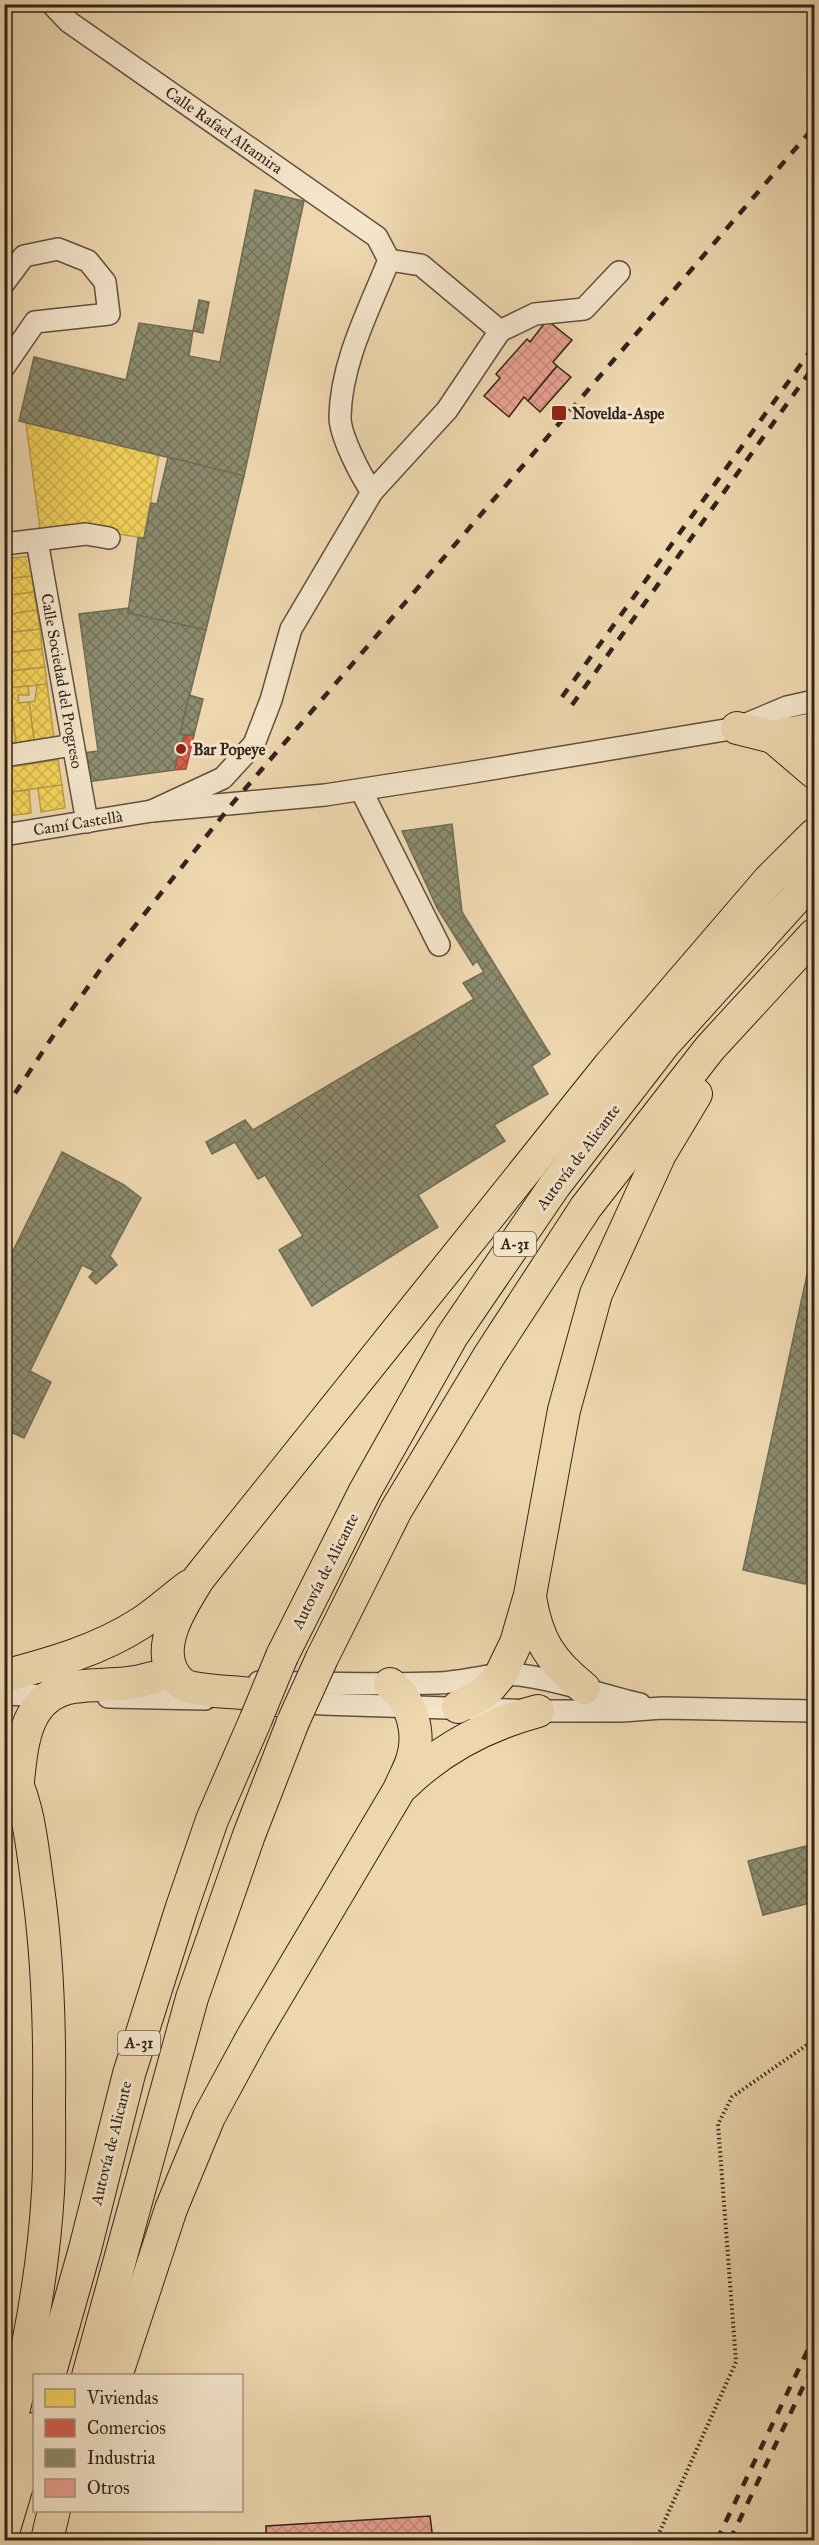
<svg xmlns="http://www.w3.org/2000/svg" width="819" height="2545" font-family="'IM FELL Great Primer',serif">
  <style>
    .homes { fill: url(#homes-cross-hatch); stroke: #bba048; stroke-width: 1.5 }
    .shops { fill: url(#shops-cross-hatch); stroke: #a54e3e; stroke-width: 1.5 }
    .industry { fill: url(#industry-cross-hatch); stroke: #716c55; stroke-width: 1.5 }
    .building { fill: url(#building-cross-hatch); stroke: #32231a; stroke-width: 1.5 }
    .lines { fill: none; stroke-linecap: round; stroke-linejoin: round }
    .minor-casing { stroke: #61503f; stroke-width: 24 }
    .highway-casing { stroke: #32231a; stroke-width: 34 }
    .path { stroke: #32231a; stroke-width: 4; stroke-dasharray: 1.5 3; stroke-linecap: butt }
    .minor { stroke: #f4e5cb; stroke-width: 21 }
    .highway { stroke: #eed7af; stroke-width: 32 }
    .rail { stroke: #32231a; stroke-width: 4.5; stroke-dasharray: 10 10; stroke-linecap: butt }
    .highway-bridge-casing { stroke: #32231a; stroke-width: 34; stroke-linecap: butt }
    .highway-bridge { stroke: #eed7af; stroke-width: 32 }
    .poi-dot { fill: #8f2418; stroke: #f4e5cb; stroke-width: 2 }
    .labels { text-anchor: middle; dominant-baseline: central; stroke-width: 6; stroke-linejoin: round; paint-order: stroke }
    .shield { fill: #f4e5cb; stroke: #6c5d4f; stroke-width: 1.5 }
    .shield-label { font-size: 15px; font-weight: bold; fill: #32231a }
    .street-label { font-size: 16px; fill: #32231a; stroke: #f4e5cb }
    .poi-label { font-size: 16px; font-weight: bold; fill: #32231a; stroke: #f4e5cb; text-anchor: start }
  </style>
  <defs>
    <pattern id="homes-cross-hatch" width="8" height="8" patternUnits="userSpaceOnUse" patternTransform="scale(1.5)"><rect width="8" height="8" fill="#f6d55c"/><path d="M0 0l8 8M0 8l8-8" fill="none" stroke="#d3b74f"/></pattern>
    <pattern id="shops-cross-hatch" width="8" height="8" patternUnits="userSpaceOnUse" patternTransform="scale(1.5)"><rect width="8" height="8" fill="#d6604d"/><path d="M0 0l8 8M0 8l8-8" fill="none" stroke="#ae4f3f"/></pattern>
    <pattern id="industry-cross-hatch" width="8" height="8" patternUnits="userSpaceOnUse" patternTransform="scale(1.5)"><rect width="8" height="8" fill="#8c8c6e"/><path d="M0 0l8 8M0 8l8-8" fill="none" stroke="#73725a"/></pattern>
    <pattern id="building-cross-hatch" width="8" height="8" patternUnits="userSpaceOnUse" patternTransform="scale(1.5)"><rect width="8" height="8" fill="#e9a191"/><path d="M0 0l8 8M0 8l8-8" fill="none" stroke="#c88a7c"/></pattern>
  </defs>
  <rect width="100%" height="100%" fill="#eed7af"/>
  <filter id="stains"><feTurbulence type="fractalNoise" baseFrequency=".00333" numOctaves="4"/><feColorMatrix values="0 0 0 0 .2 0 0 0 0 .09 0 0 0 0 .02 0 0 0 .5 -.17"/></filter>
  <radialGradient id="worn" r=".72"><stop offset=".6" stop-color="#630" stop-opacity="0"/><stop offset="1" stop-color="#630" stop-opacity=".3"/></radialGradient>
  <g class="homes">
    <polygon points="26,423 159,454 144,538 91,530 41,536"/>
    <polygon points="30,556 32,576 4,579 4,559"/>
    <polygon points="32,576 34,592 4,596 4,579"/>
    <polygon points="34,592 37,610 4,615 4,596"/>
    <polygon points="37,610 40,629 5,633 4,615"/>
    <polygon points="40,629 42,649 7,653 5,633"/>
    <polygon points="42,649 45,667 10,671 7,653"/>
    <polygon points="45,667 47,684 4,689 4,672"/>
    <polygon points="47,684 54,738 34,740 29,702 35,701 37,685"/>
    <polygon points="28,686 29,695 18,695 19,703 29,702 34,740 16,743 9,688"/>
    <polygon points="9,688 16,743 4,744 4,689"/>
    <polygon points="58,760 62,785 4,793 4,782 8,782 7,776 4,776 4,768"/>
    <polygon points="62,785 65,808 41,812 38,788"/>
    <polygon points="29,790 31,813 6,816 4,793"/>
  </g>
  <polygon class="shops" points="184,735 194,735 186,769 174,770"/>
  <g class="industry">
    <polygon points="255,190 304,201 244,476 19,421 34,357 126,380 139,323 193,331 199,300 209,302 203,333 193,331 189,356 220,362"/>
    <polygon points="168,457 244,476 206,630 128,613 138,538 144,538 151,503 157,504"/>
    <polygon points="128,608 128,613 206,630 180,734 184,735 174,770 87,782 83,753 98,751 79,614"/>
    <polygon points="189,695 203,699 194,735 180,734"/>
    <polygon points="452,824 462,912 550,1054 532,1066 548,1094 494,1125 505,1141 418,1195 438,1227 312,1306 279,1250 303,1236 265,1175 258,1179 235,1142 212,1154 206,1142 245,1120 253,1130 474,999 463,983 484,972 477,961 473,965 437,908 402,831"/>
    <polygon points="62,1152 124,1185 141,1198 110,1256 117,1265 96,1284 89,1277 94,1271 82,1265 30,1371 51,1382 24,1438 4,1429 4,1269"/>
    <polygon points="808,1270 814,1271 814,1538 805,1584 743,1570"/>
    <polygon points="814,1844 814,1902 763,1915 748,1861"/>
  </g>
  <g class="building">
    <polygon points="547,320 572,340 553,362 557,366 528,401 524,397 509,417 484,396 500,378 496,374 527,339 530,342"/>
    <polygon points="557,366 571,377 540,412 528,401"/>
    <polygon points="430,2516 433,2540 266,2540 266,2526"/>
  </g>
  <g class="lines">
    <defs>
      <g id="minor">
        <path d="M 52,4 L 69,22 L 377,237 L 389,260 C 369,310 341,362 340,417 C 340,436 361,476 372,492 L 291,629 L 271,700 L 254,744 L 223,778 L 152,811"/>
        <polyline points="4,283 24,256 58,249 88,261 105,282 109,314 35,322 4,367"/>
        <polyline points="500,331 535,314 584,309 619,272"/>
        <polyline points="372,492 447,410 500,331 421,265 389,260"/>
        <polyline points="37,541 87,822"/>
        <polyline points="4,544 86,534 109,538"/>
        <polyline points="4,756 73,745"/>
        <polyline points="361,790 439,945"/>
        <polyline points="4,835 152,811 325,795 461,774 737,728 787,707 814,701"/>
        <path d="M 259,1682 C 318,1683 378,1685 438,1683 C 465,1682 493,1672 520,1675 C 561,1680 600,1695 640,1704"/>
        <polyline points="4,1694 55,1696"/>
        <polyline points="108,1697 205,1699"/>
        <polyline points="291,1701 323,1704 538,1711 622,1711 662,1708 814,1711"/>
      </g>
      <g id="highway">
        <polyline points="737,728 773,737 814,729"/>
        <polyline points="773,737 814,772"/>
        <path d="M 530,1597 C 537,1640 550,1661 584,1688"/>
        <polyline points="282,1656 365,1491 452,1336 555,1185 664,1044 814,878"/>
        <polyline points="322,1658 396,1510 489,1356 586,1207 710,1048 814,935"/>
        <path d="M 4,1676 C 53,1663 99,1650 141,1623 C 158,1612 173,1598 189,1586"/>
        <path d="M 279,1700 C 249,1690 223,1694 193,1688 C 186,1687 179,1682 175,1676 C 154,1646 183,1604 199,1578 L 610,1065 L 769,880 L 814,835"/>
        <polyline points="458,1707 482,1694 491,1686 501,1674 516,1643 530,1595 564,1410 596,1294 660,1154 696,1094"/>
        <path d="M 4,1756 C 29,1800 31,1839 38,1888 C 48,1959 50,2029 49,2101 C 49,2131 50,2162 48,2192 C 43,2278 26,2365 4,2448"/>
        <path d="M 18,1781 C 22,1742 26,1694 74,1687 C 102,1683 123,1687 152,1678"/>
        <path d="M 404,1785 C 442,1748 486,1725 538,1711"/>
        <polyline points="49,2376 85,2249 129,2074 181,1910 212,1820 256,1719"/>
        <polyline points="88,2376 192,1998 249,1835 293,1722"/>
        <path d="M 116,2376 L 171,2209 L 209,2117 L 253,2036 L 399,1790 C 403,1780 409,1770 412,1760 C 421,1734 412,1700 390,1684"/>
        <polyline points="4,2529 34,2429"/>
        <polyline points="47,2540 54,2510"/>
      </g>
    </defs>
    <use href="#minor" class="minor-casing"/>
    <use href="#highway" class="highway-casing"/>
    <polyline class="path" points="656,2540 736,2362 718,2124 732,2097 814,2040"/>
    <use href="#minor" class="minor"/>
    <use href="#highway" class="highway"/>
    <g class="rail">
      <polyline points="562,697 814,346"/>
      <polyline points="572,705 814,366"/>
      <polyline points="4,1110 55,1033 103,966 232,804 814,127"/>
      <polyline points="717,2540 814,2337"/>
      <polyline points="730,2540 814,2364"/>
    </g>
    <defs>
      <g id="highway-bridge">
        <polyline points="256,1719 282,1656"/>
        <polyline points="293,1722 322,1658"/>
      </g>
    </defs>
    <use href="#highway-bridge" class="highway-bridge-casing"/>
    <use href="#highway-bridge" class="highway-bridge"/>
  </g>
  <g class="poi-dot">
    <rect x="551" y="405" width="16" height="16" rx="3"/>
    <circle cx="181" cy="749" r="6"/>
  </g>
  <g class="labels">
    <g class="shield">
      <rect x="494" y="1232" width="42" height="24" rx="4.5"/>
      <rect x="118" y="2031" width="42" height="24" rx="4.5"/>
    </g>
    <g class="shield-label">
      <text x="515" y="1244">A-31</text>
      <text x="139" y="2043">A-31</text>
    </g>
    <g class="street-label">
      <text transform="translate(224 130) rotate(35)">Calle Rafael Altamira</text>
      <text transform="translate(62 681) rotate(80)">Calle Sociedad del Progreso</text>
      <text transform="translate(78 823) rotate(-9)">Camí Castellà</text>
      <text transform="translate(578 1157) rotate(-53)">Autovía de Alicante</text>
      <text transform="translate(325 1571) rotate(-63)">Autovía de Alicante</text>
      <text transform="translate(111 2143) rotate(-76)">Autovía de Alicante</text>
    </g>
    <g class="poi-label">
      <text x="572" y="413">Novelda-Aspe</text>
      <text x="193" y="749">Bar Popeye</text>
    </g>
  </g>
  <rect width="819" height="2545" fill="none" stroke="#eed7af" stroke-width="24"/>
  <rect x="6" y="6" width="807" height="2533" fill="none" stroke="#32231a" stroke-width="3"/>
  <rect x="12" y="12" width="795" height="2521" fill="none" stroke="#32231a" stroke-width="1.5"/>
  <rect x="33" y="2374" width="210" height="138" fill="#f4e5cb" stroke="#a69784" stroke-width="1.5"/>
  <rect x="45" y="2389" width="30" height="18" fill="#f6d55c" stroke="#a69784" stroke-width="1.5"/>
  <text x="87" y="2404" font-size="18" fill="#32231a">Viviendas</text>
  <rect x="45" y="2419" width="30" height="18" fill="#d6604d" stroke="#a69784" stroke-width="1.5"/>
  <text x="87" y="2434" font-size="18" fill="#32231a">Comercios</text>
  <rect x="45" y="2449" width="30" height="18" fill="#8c8c6e" stroke="#a69784" stroke-width="1.5"/>
  <text x="87" y="2464" font-size="18" fill="#32231a">Industria</text>
  <rect x="45" y="2479" width="30" height="18" fill="#e9a191" stroke="#a69784" stroke-width="1.5"/>
  <text x="87" y="2494" font-size="18" fill="#32231a">Otros</text>
  <rect width="100%" height="100%" filter="url(#stains)"/>
  <rect width="100%" height="100%" fill="url(#worn)"/>
</svg>
